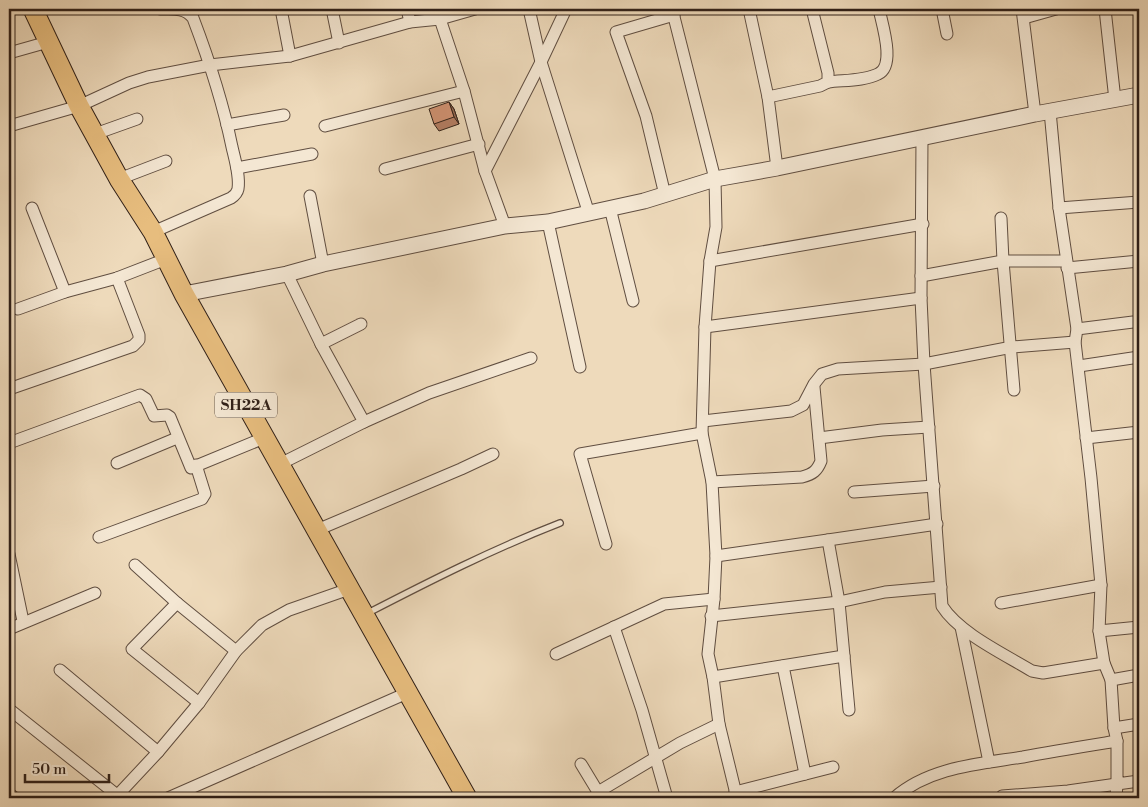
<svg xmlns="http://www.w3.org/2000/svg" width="1148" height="807" font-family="'Libre Bodoni',serif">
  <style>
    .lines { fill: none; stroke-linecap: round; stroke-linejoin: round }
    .service-casing { stroke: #604e41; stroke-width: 8 }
    .minor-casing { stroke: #604e41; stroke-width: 13 }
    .tertiary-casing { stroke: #604e41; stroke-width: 17 }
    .primary-casing { stroke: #302018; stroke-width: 21 }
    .service { stroke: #f4e7d3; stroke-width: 5.5 }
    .minor { stroke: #f4e7d3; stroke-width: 11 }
    .tertiary { stroke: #f4e7d3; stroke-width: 15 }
    .primary { stroke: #e7bd7e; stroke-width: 19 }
    .wall { fill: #b67f65; stroke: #302018 }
    .shaded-wall { fill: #946852; stroke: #302018 }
    .building { fill: #d49475; stroke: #302018 }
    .labels { text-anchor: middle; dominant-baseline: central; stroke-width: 4; stroke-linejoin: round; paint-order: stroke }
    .shield { fill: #f4e7d3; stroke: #6b5c50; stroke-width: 1 }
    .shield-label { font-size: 15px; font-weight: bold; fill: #302018 }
  </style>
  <rect width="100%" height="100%" fill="#eedabb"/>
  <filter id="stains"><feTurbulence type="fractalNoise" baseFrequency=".004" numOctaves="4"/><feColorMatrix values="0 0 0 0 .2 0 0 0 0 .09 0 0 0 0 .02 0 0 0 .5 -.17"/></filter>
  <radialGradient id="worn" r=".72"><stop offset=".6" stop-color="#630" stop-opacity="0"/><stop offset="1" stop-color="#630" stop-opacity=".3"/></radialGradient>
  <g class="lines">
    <defs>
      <g id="service">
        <path d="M 366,614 C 430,581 493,549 560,523"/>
        <polyline points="9,790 19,798"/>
      </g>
      <g id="minor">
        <polyline points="281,9 290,56"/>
        <polyline points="332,9 339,43"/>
        <polyline points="407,9 410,22"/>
        <polyline points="529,9 541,62 589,214"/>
        <polyline points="672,9 715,179 716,227 710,261 705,327 702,433 712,482 716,556 714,599 708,654 713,677 719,724 737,798"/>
        <polyline points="749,9 768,97 777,168"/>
        <polyline points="942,9 947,34"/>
        <polyline points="1022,9 1035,114"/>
        <polyline points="1105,9 1115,100"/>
        <polyline points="1024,18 1056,9"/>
        <polyline points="440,19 464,91"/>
        <polyline points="9,53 48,42"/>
        <path d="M 828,82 C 844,80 864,81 878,74 C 896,66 882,24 879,9"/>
        <polyline points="768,97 820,86 828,82 828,73 812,9"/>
        <polyline points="1050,111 1059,208 1077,329 1075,342 1091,478 1101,585 1099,631 1104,663 1111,680 1114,728 1117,741 1117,784 1139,781"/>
        <polyline points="227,125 284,115"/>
        <polyline points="9,126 79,106 129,83 148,77 210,65 290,56 410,22 440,19 475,9"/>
        <polyline points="325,126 464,91 485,171 505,226"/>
        <polyline points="95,134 137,119"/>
        <path d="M 922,137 L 921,298 L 924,364 L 942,606 C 959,633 1004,654 1032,671 L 1043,673 L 1104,663"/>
        <polyline points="237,168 312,154"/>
        <polyline points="385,169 479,144"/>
        <polyline points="485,171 541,62 566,9"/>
        <polyline points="119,179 166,161"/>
        <polyline points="665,195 646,116 616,32 674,15"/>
        <polyline points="310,196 323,264"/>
        <polyline points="32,208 65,292"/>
        <polyline points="610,208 633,301"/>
        <polyline points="1059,208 1139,202"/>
        <polyline points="1001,218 1003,261 1014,390"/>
        <polyline points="548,222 580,367"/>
        <path d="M 153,232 L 231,198 C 234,196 237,194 238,189 C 240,176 235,160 232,147 C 223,103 209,60 193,18 C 185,7 172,9 160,9"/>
        <polyline points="710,261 923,224"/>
        <polyline points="1067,268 1139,261"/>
        <polyline points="921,276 1003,261 1066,261"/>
        <polyline points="18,309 65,292 117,278 166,259"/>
        <polyline points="705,327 921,298"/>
        <polyline points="1077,329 1133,322"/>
        <polyline points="321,344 361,324"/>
        <polyline points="1079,366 1139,357"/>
        <polyline points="9,389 133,346 139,340 139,335 117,278"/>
        <polyline points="703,421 791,411 803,405 814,384 822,374 838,369 924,364 1012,347 1075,342"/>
        <polyline points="364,422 429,393 531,358"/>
        <polyline points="819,438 882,430 929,427"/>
        <polyline points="1086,438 1139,432"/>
        <polyline points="9,443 140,395 146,399 154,416 167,415 170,417 191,468 264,438"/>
        <polyline points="117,463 177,438"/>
        <polyline points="280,464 364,422 321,344 287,274"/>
        <path d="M 712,482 L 802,477 C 813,474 817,471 821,461 L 814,387"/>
        <polyline points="854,492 934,486"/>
        <polyline points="317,530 461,469 493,454"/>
        <polyline points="99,537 202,499 205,494 196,465"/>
        <polyline points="828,540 937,524"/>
        <polyline points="606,544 580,454 702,433"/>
        <polyline points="9,554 23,621"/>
        <polyline points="716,556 828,540 839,602 849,710"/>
        <polyline points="135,565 177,603 236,651"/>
        <polyline points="177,603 132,649 199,703"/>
        <polyline points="1001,603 1101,585"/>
        <polyline points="711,616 839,602 885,592 941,587"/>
        <polyline points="614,627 642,710 667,798"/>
        <polyline points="961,627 989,762"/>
        <polyline points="9,629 95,593"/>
        <polyline points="1099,631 1139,627"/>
        <polyline points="556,654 664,604 714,599"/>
        <polyline points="783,666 805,774"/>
        <polyline points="60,670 158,752"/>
        <polyline points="713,677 844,656"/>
        <polyline points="1111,680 1139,675"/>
        <polyline points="9,709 117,795"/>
        <polyline points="1114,728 1139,724"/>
        <polyline points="581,764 601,797"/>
        <polyline points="598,792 680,743 719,724"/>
        <polyline points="735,792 833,767"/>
        <polyline points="1002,796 1068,791 1117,784 1116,798"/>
        <polyline points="115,798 158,752 199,703 236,651 262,625 289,610 349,589"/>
        <polyline points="168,798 407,693"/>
        <path d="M 894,798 C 929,767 979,764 1023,757 C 1054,751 1086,746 1117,741"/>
      </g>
      <polyline id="tertiary" points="184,294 287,274 323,264 505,226 548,222 644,201 715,179 777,168 1035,114 1139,95"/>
      <polyline id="primary" points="33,9 79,106 119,179 153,232 184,294 467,798"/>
    </defs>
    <use href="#service" class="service-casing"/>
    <use href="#minor" class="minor-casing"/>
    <use href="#tertiary" class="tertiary-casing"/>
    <use href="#primary" class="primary-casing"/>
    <use href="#service" class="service"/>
    <use href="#minor" class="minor"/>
    <use href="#tertiary" class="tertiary"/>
    <use href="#primary" class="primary"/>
  </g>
  <polygon class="wall" points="449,102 454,109 459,124 439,131 434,124"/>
  <polygon class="shaded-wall" points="449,102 454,109 459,124 454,117"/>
  <polygon class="building" points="449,102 454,117 434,124 429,109"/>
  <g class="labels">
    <rect class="shield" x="215" y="392.5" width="62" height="25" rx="4"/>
    <g class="shield-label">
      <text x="246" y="405">SH22A</text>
    </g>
  </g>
  <rect width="1148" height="807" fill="none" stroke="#eedabb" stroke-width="30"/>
  <rect x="10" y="10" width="1128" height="787" fill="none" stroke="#302018" stroke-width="2.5"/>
  <rect x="15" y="15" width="1118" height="777" fill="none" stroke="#302018"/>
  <path d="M25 774v8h84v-8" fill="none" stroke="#302018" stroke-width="2.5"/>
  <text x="32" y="774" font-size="15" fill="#302018" stroke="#f4e7d3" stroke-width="4" paint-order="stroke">50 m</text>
  <rect width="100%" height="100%" filter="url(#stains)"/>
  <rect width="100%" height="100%" fill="url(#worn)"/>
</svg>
